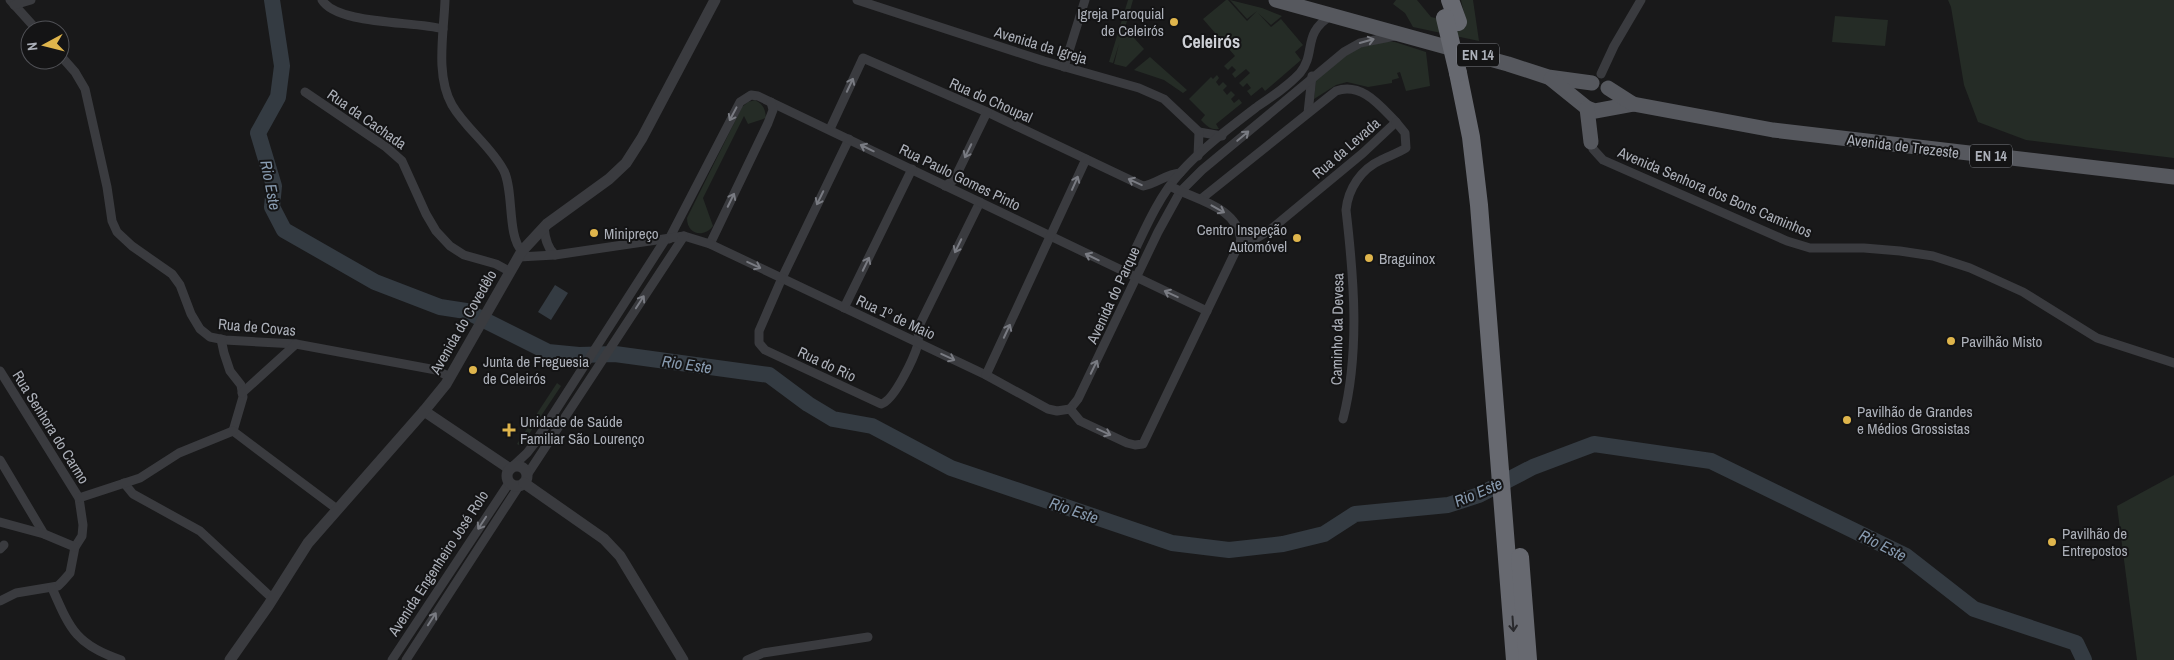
<svg xmlns="http://www.w3.org/2000/svg" width="2174" height="660" font-family="'Archivo Narrow',sans-serif">
  <style>
    .green { fill: #252c26 }
    .water { fill: #343b42 }
    .lines { fill: none; stroke-linecap: round; stroke-linejoin: round }
    .river { stroke: #343b42; stroke-width: 16 }
    .minor { stroke: #3a3b3f; stroke-width: 9 }
    .tertiary { stroke: #3a3b3f; stroke-width: 11 }
    .primary { stroke: #56585e; stroke-width: 15 }
    .motorway { stroke: #676970; stroke-width: 18 }
    .motorway-bridge { stroke: #676970; stroke-width: 18 }
    .oneway { stroke: #797b82 }
    .oneway2 { stroke: #29292c }
    .poi-dot { fill: #dfb54c; stroke: #141415; stroke-width: 2 }
    .labels { text-anchor: middle; dominant-baseline: central; stroke-width: 4; stroke-linejoin: round; paint-order: stroke }
    .shield { fill: #141415; stroke: #7e8188; stroke-width: 1 }
    .shield-label { font-size: 14px; font-weight: bold; fill: #acb0b9 }
    .poi-label { font-size: 15px; fill: #acb0b9; stroke: #141415; text-anchor: start }
    .street-label { font-size: 15px; fill: #acb0b9; stroke: #141415 }
    .water-label { font-size: 16px; font-style: italic; fill: #889bb0; stroke: #141415 }
    .quarter-label { font-size: 18px; font-weight: bold; fill: #cdcfd5; stroke: #141415 }
  </style>
  <rect width="100%" height="100%" fill="#19191a"/>
  <g class="green">
    <polygon points="1128,0 1133,0 1125,28 1144,49 1126,67 1114,64 1119,44 1113,63 1109,62"/>
    <polygon points="1226,0 1228,0 1247,21 1257,11 1247,19 1230,0 1262,8 1282,16 1271,25 1258,13 1271,27 1281,19 1303,45 1295,52 1301,60 1265,91 1262,87 1251,96 1247,91 1251,88 1247,83 1243,87 1239,83 1250,73 1246,69 1235,78 1232,74 1236,70 1232,66 1228,70 1224,66 1235,56 1203,19"/>
    <polygon points="1396,0 1417,0 1431,17 1467,25 1461,0 1473,0 1479,41 1413,27 1405,13 1393,4"/>
    <polygon points="1948,0 2174,0 2174,158 2026,140 1978,122 1964,85 1951,7"/>
    <polygon points="1835,16 1888,20 1885,46 1832,42"/>
    <polygon points="1382,41 1395,42 1426,52 1430,86 1406,91 1400,72 1397,73 1399,78 1392,80 1392,83 1368,87 1347,82 1336,85 1314,99 1316,80 1344,55 1355,49"/>
    <polygon points="1150,57 1187,90 1183,93 1164,80 1134,70"/>
    <path d="M 1217,75 L 1219,78 L 1216,82 L 1219,86 L 1223,82 L 1227,86 L 1223,90 L 1227,95 L 1231,91 L 1235,95 L 1231,99 L 1234,103 L 1239,99 L 1242,103 L 1216,124 L 1219,129 C 1210,130 1207,126 1201,120 L 1205,115 L 1189,99 L 1211,77 L 1213,79 Z"/>
    <path d="M 755,100 C 764,105 765,109 766,118 L 748,124 L 744,116 L 703,198 L 713,226 C 704,238 687,235 687,218 L 742,107 L 748,102 Z"/>
    <polygon points="557,383 561,386 521,446 517,444"/>
    <polygon points="2174,475 2174,660 2137,660 2117,506"/>
  </g>
  <polygon class="water" points="555,285 568,293 551,320 538,312"/>
  <g class="lines">
    <polyline class="river" points="272,0 282,66 278,97 258,133 274,186 272,207 284,230 375,282 440,307 466,311 548,352 579,355 615,354 769,375 808,404 833,419 872,426 951,468 1172,543 1229,550 1283,544 1324,534 1355,514 1448,505 1479,495 1533,467 1594,444 1711,461 1906,556 1974,609 2076,643 2084,660"/>
    <g class="minor">
      <polyline points="10,0 37,30"/>
      <path d="M 322,0 C 337,25 415,21 443,29"/>
      <path d="M 445,0 C 444,32 435,75 452,105 C 466,129 491,146 504,171 C 514,192 507,236 522,251"/>
      <polyline points="857,0 1044,61 1139,88 1164,99 1199,132 1222,136"/>
      <polyline points="14,5 31,0"/>
      <polyline points="60,55 75,72 85,89 107,187 112,221 117,232 132,246 172,274 180,285 191,314 200,329 210,337 225,340 296,344 436,370 450,377"/>
      <polyline points="1064,67 1085,0"/>
      <polyline points="1601,74 1614,46 1641,0"/>
      <polyline points="305,92 386,147 402,161 426,214 436,231 450,246 464,255 496,264 509,271"/>
      <polyline points="1308,113 1312,76"/>
      <path d="M 830,129 L 863,58 L 987,112 L 1143,186 C 1156,184 1166,174 1180,173"/>
      <path d="M 849,139 L 782,278 L 759,331 L 759,343 L 765,350 L 881,404 C 894,401 914,358 918,344 C 919,339 918,333 918,328 L 980,202"/>
      <polyline points="1591,142 1593,149 1603,160 1787,241 1810,248 1864,248 1900,251 1933,256 1970,268 2023,292 2097,338 2174,363"/>
      <polyline points="1198,156 1199,132"/>
      <polyline points="945,186 954,180 987,112"/>
      <path d="M 1201,199 L 1336,91 C 1362,82 1380,106 1396,122 L 1363,153 L 1270,230 L 1252,241 L 1241,240"/>
      <path d="M 544,227 C 545,238 547,248 555,255"/>
      <polyline points="669,239 740,102 751,95 758,96 1207,311"/>
      <polyline points="710,244 768,123 773,110 771,102"/>
      <polyline points="519,257 555,255 684,236 710,244 986,375 1048,409 1057,411 1070,409"/>
      <path d="M 1124,273 C 1140,241 1156,199 1180,173 C 1201,149 1233,125 1258,106 C 1273,96 1288,86 1300,73 C 1317,52 1301,34 1332,15"/>
      <polyline points="844,308 912,169"/>
      <polyline points="221,339 224,353 230,371 241,385 243,397 233,431"/>
      <polyline points="0,371 79,498 83,525 82,536 75,547 70,573 63,581 58,586 16,593 0,601"/>
      <polyline points="986,375 1086,159"/>
      <polyline points="242,393 296,344"/>
      <polyline points="1070,409 1078,399 1158,232 1180,192 1202,170 1344,52 1360,43 1395,36"/>
      <path d="M 1070,409 L 1080,421 L 1127,443 L 1135,445 L 1143,444 L 1241,240 C 1237,206 1195,200 1170,186"/>
      <path d="M 1343,419 C 1360,352 1354,279 1346,210 C 1348,189 1361,169 1381,160 C 1389,156 1398,153 1406,148 L 1405,133 L 1396,122"/>
      <polyline points="233,431 337,509"/>
      <polyline points="0,460 44,534"/>
      <polyline points="512,467 527,453 534,444 665,240"/>
      <polyline points="527,475 684,236"/>
      <polyline points="124,483 133,494 200,531 273,599"/>
      <polyline points="79,498 140,478 179,453 233,431"/>
      <polyline points="0,522 44,534 75,547"/>
      <polyline points="0,549 4,545"/>
      <path d="M 52,588 C 70,629 76,645 121,660"/>
      <polyline points="392,660 509,483"/>
      <polyline points="406,660 519,486"/>
      <polyline points="747,660 763,653 868,637"/>
    </g>
    <g class="tertiary">
      <polyline points="424,411 510,469"/>
      <circle cx="517" cy="476" r="10"/>
      <polyline points="524,483 604,539 620,556 683,660"/>
      <polyline points="230,660 268,606 308,543 424,411 446,384 522,251 547,224 609,179 626,163 642,138 715,0"/>
    </g>
    <g class="primary">
      <polyline points="1276,0 1508,64 1548,77 1592,83"/>
      <polyline points="1551,79 1587,108 1595,111 1633,104"/>
      <polyline points="1608,88 1633,104 1773,130 2174,177"/>
      <polyline points="1587,108 1591,142"/>
    </g>
    <g class="motorway">
      <polyline points="1450,0 1458,22"/>
      <polyline points="1458,73 1471,137 1479,205 1515,660"/>
      <polyline points="1520,557 1528,660"/>
    </g>
    <polyline class="motorway-bridge" points="1445,18 1458,73"/>
  </g>
  <defs><path id="oneway-shaft" d="M-6 0H5M1.5-3L5.5 0L1.5 3" fill="none" stroke-width="1.6" stroke-linecap="round" stroke-linejoin="round" transform="scale(1.25)"/></defs>
  <g class="oneway">
    <use href="#oneway-shaft" transform="translate(1367 41) rotate(-16)"/>
    <use href="#oneway-shaft" transform="translate(850 85) rotate(-65)"/>
    <use href="#oneway-shaft" transform="translate(733 114) rotate(118)"/>
    <use href="#oneway-shaft" transform="translate(1243 136) rotate(-40)"/>
    <use href="#oneway-shaft" transform="translate(867 148) rotate(-154)"/>
    <use href="#oneway-shaft" transform="translate(968 151) rotate(116)"/>
    <use href="#oneway-shaft" transform="translate(1135 182) rotate(-155)"/>
    <use href="#oneway-shaft" transform="translate(1075 183) rotate(-66)"/>
    <use href="#oneway-shaft" transform="translate(820 198) rotate(116)"/>
    <use href="#oneway-shaft" transform="translate(731 200) rotate(-64)"/>
    <use href="#oneway-shaft" transform="translate(1218 209) rotate(29)"/>
    <use href="#oneway-shaft" transform="translate(958 246) rotate(116)"/>
    <use href="#oneway-shaft" transform="translate(1092 257) rotate(-154)"/>
    <use href="#oneway-shaft" transform="translate(866 264) rotate(-64)"/>
    <use href="#oneway-shaft" transform="translate(754 265) rotate(25)"/>
    <use href="#oneway-shaft" transform="translate(1171 294) rotate(-155)"/>
    <use href="#oneway-shaft" transform="translate(640 302) rotate(-57)"/>
    <use href="#oneway-shaft" transform="translate(1007 331) rotate(-65)"/>
    <use href="#oneway-shaft" transform="translate(948 357) rotate(25)"/>
    <use href="#oneway-shaft" transform="translate(1094 367) rotate(-64)"/>
    <use href="#oneway-shaft" transform="translate(1104 432) rotate(24)"/>
    <use href="#oneway-shaft" transform="translate(482 523) rotate(123)"/>
    <use href="#oneway-shaft" transform="translate(432 619) rotate(-57)"/>
  </g>
  <use class="oneway2" href="#oneway-shaft" transform="translate(1513 624) rotate(86)"/>
  <g class="poi-dot">
    <circle cx="1174" cy="22" r="5"/>
    <circle cx="594" cy="233" r="5"/>
    <circle cx="1297" cy="238" r="5"/>
    <circle cx="1369" cy="258" r="5"/>
    <circle cx="1951" cy="341" r="5"/>
    <circle cx="473" cy="370" r="5"/>
    <circle cx="1847" cy="420" r="5"/>
    <path d="M506.5 422.5h5v5h5v5h-5v5h-5v-5h-5v-5h5z"/>
    <circle cx="2052" cy="542" r="5"/>
  </g>
  <g class="labels">
    <g class="shield">
      <rect x="1457" y="43.5" width="42" height="23" rx="4"/>
      <rect x="1970" y="144.5" width="42" height="23" rx="4"/>
    </g>
    <g class="shield-label">
      <text x="1478" y="55">EN 14</text>
      <text x="1991" y="156">EN 14</text>
    </g>
    <g class="poi-label">
      <text x="1164" y="13" text-anchor="end">Igreja Paroquial<tspan x="1164" dy="17">de Celeirós</tspan></text>
      <text x="1287" y="229" text-anchor="end">Centro Inspeção<tspan x="1287" dy="17">Automóvel</tspan></text>
      <text x="604" y="233">Minipreço</text>
      <text x="1379" y="258">Braguinox</text>
      <text x="1961" y="341">Pavilhão Misto</text>
      <text x="483" y="361">Junta de Freguesia<tspan x="483" dy="17">de Celeirós</tspan></text>
      <text x="1857" y="411">Pavilhão de Grandes<tspan x="1857" dy="17">e Médios Grossistas</tspan></text>
      <text x="520" y="421">Unidade de Saúde<tspan x="520" dy="17">Familiar São Lourenço</tspan></text>
      <text x="2062" y="533">Pavilhão de<tspan x="2062" dy="17">Entrepostos</tspan></text>
    </g>
    <g class="street-label">
      <text transform="translate(1041 45) rotate(17)">Avenida da Igreja</text>
      <text transform="translate(991 100) rotate(24)">Rua do Choupal</text>
      <text transform="translate(367 119) rotate(35)">Rua da Cachada</text>
      <text transform="translate(1903 146) rotate(7)">Avenida de Trezeste</text>
      <text transform="translate(1346 148) rotate(-41)">Rua da Levada</text>
      <text transform="translate(960 177) rotate(26)">Rua Paulo Gomes Pinto</text>
      <text transform="translate(1715 192) rotate(23)">Avenida Senhora dos Bons Caminhos</text>
      <text transform="translate(1113 295) rotate(-65)">Avenida do Parque</text>
      <text transform="translate(896 317) rotate(25)">Rua 1º de Maio</text>
      <text transform="translate(463 322) rotate(-60)">Avenida do Covedêlo</text>
      <text transform="translate(257 327) rotate(5)">Rua de Covas</text>
      <text transform="translate(1337 329) rotate(-89)">Caminho da Devesa</text>
      <text transform="translate(827 364) rotate(25)">Rua do Rio</text>
      <text transform="translate(51 427) rotate(58)">Rua Senhora do Carmo</text>
      <text transform="translate(438 563) rotate(-57)">Avenida Engenheiro José Rolo</text>
    </g>
    <g class="water-label">
      <text transform="translate(271 185) rotate(79)">Rio Este</text>
      <text transform="translate(687 364) rotate(8)">Rio Este</text>
      <text transform="translate(1478 492) rotate(-23)">Rio Este</text>
      <text transform="translate(1074 510) rotate(19)">Rio Este</text>
      <text transform="translate(1883 545) rotate(27)">Rio Este</text>
    </g>
    <g class="quarter-label">
      <text x="1211" y="41">Celeirós</text>
    </g>
  </g>
  <g transform="translate(45 45) rotate(263)"><circle r="24" fill="#141415" stroke="#515257"/>
  <path d="M0-4L9 19L0 12L-9 19Z" fill="#dfb54c"/>
  <text y="-8" font-size="14" font-weight="bold" text-anchor="middle" fill="#acb0b9">N</text>
  </g>
</svg>
